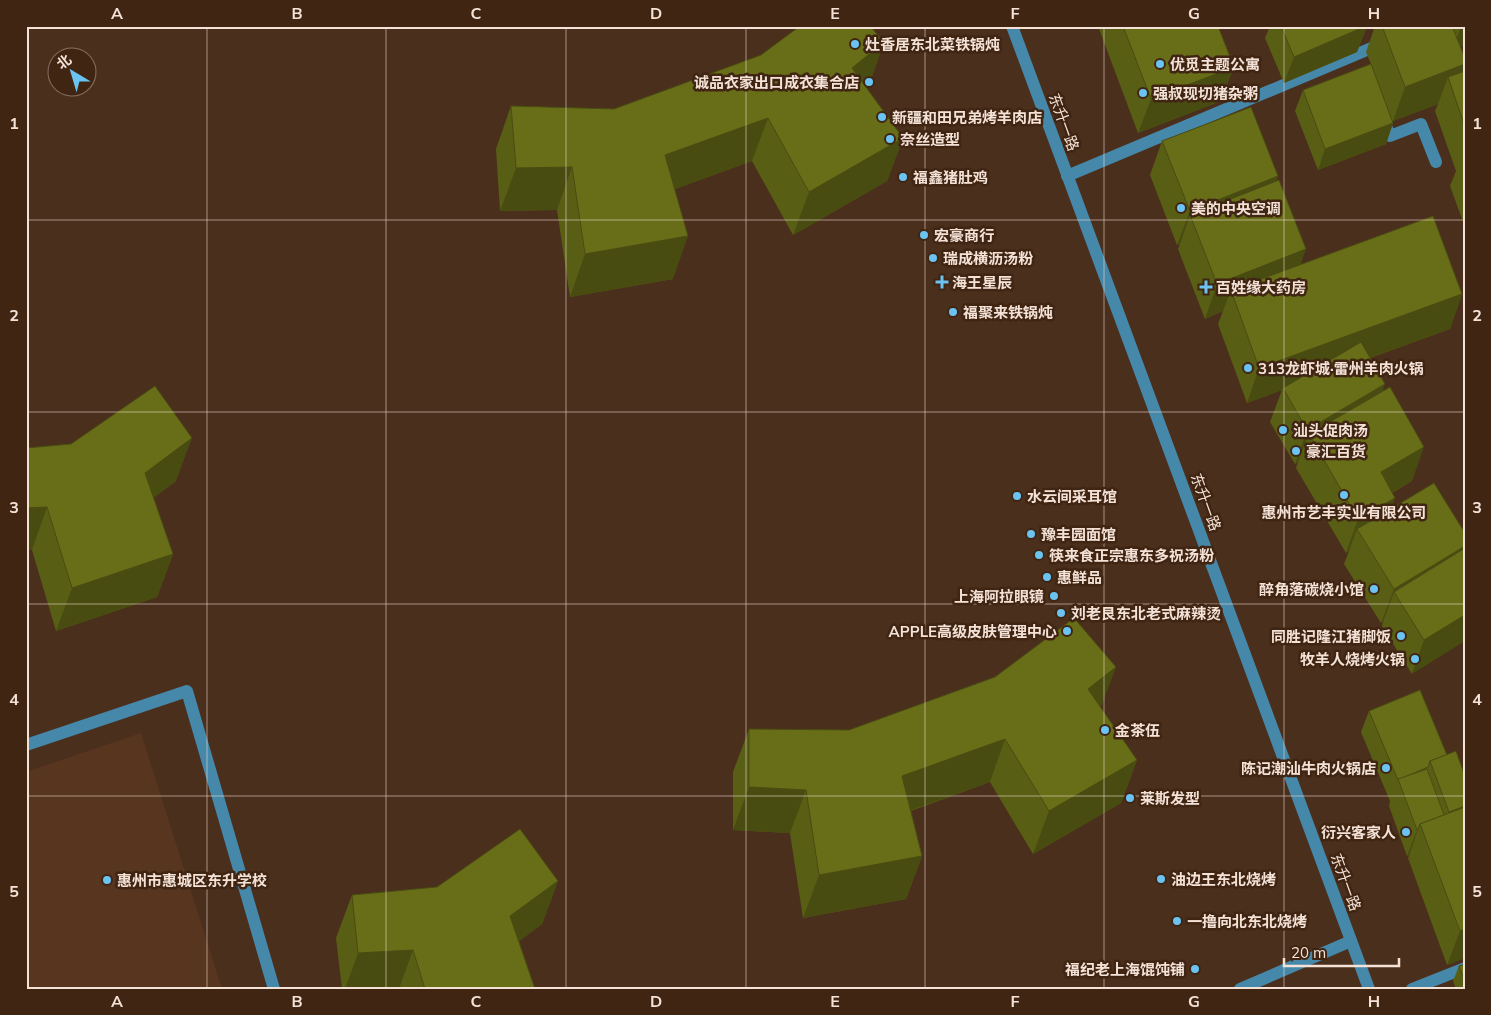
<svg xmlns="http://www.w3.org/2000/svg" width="1491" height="1015" font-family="Mulish,'Noto Sans SC',sans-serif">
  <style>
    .built { fill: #57351f }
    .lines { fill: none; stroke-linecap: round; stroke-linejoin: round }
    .minor { stroke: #4588aa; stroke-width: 12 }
    .wall { fill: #595e15 }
    .shaded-wall { fill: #494c11 }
    .building { fill: #686d18; stroke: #494c11 }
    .grid { fill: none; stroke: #f4e2d7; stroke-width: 1; stroke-opacity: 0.55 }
    .poi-dot { fill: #6ac3f1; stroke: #402513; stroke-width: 2 }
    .labels { text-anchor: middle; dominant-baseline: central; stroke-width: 5; stroke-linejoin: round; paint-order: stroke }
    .poi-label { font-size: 15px; font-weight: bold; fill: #f4e2d7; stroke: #402513; text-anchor: start }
    .street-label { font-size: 15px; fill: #f4e2d7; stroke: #402513 }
    .neatline { fill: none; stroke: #f4e2d7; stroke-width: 2 }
    .grid-label { font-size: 16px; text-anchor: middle; font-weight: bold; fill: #f4e2d7 }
  </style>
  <rect width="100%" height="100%" fill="#4b2f1d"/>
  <polygon class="built" points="141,733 222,989 26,989 26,772"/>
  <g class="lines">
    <g class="minor">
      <polyline points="1012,26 1369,989"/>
      <polyline points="1383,119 1390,136 1421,124 1436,162"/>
      <polyline points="1067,176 1381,44"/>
      <polyline points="26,745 187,691 274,989"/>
      <polyline points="1240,989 1351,941"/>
      <polyline points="1412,989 1465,968"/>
    </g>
  </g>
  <g class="wall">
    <polygon points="1098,26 1218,26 1221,101 1138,133"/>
    <polygon points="1270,26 1367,26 1357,52 1284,83 1265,38"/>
    <polygon points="1375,26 1465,26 1465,52 1463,46 1460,47 1465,58 1465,68 1464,72 1465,71 1465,227 1450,186 1456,171 1435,111 1438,104 1393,121 1393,123 1386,144 1318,170 1295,111 1303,90 1371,64 1366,52"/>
    <polygon points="884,42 869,85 866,87 903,138 887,181 793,235 752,161 675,189 673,279 570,297 557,210 500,211 496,149 511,106 614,109"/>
    <polygon points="1162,141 1278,176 1276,181 1300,265 1462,294 1450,329 1370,358 1383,390 1412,481 1392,493 1391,509 1465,533 1412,674 1382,626 1383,622 1381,623 1344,564 1349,551 1346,553 1296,468 1298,462 1295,464 1270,422 1282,390 1247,403 1218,324 1223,311 1205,319 1178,249 1180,244 1177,245 1150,175"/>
    <polygon points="26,448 176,481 153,498 173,554 157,597 56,631 32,550 26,550"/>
    <polygon points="1101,708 1137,760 1121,803 1033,854 990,782 911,811 922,856 906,899 803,918 790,833 733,830 733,772 749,729 849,730"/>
    <polygon points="1369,711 1447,755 1465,776 1465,958 1447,965 1408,858 1409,856 1407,856 1389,806 1390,801 1361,732"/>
    <polygon points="558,881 542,924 519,941 535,989 342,989 336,938 352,895"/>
    <polygon points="1465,964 1465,989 1456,989 1453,981 1459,966"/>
  </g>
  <g class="shaded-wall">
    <polygon points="1367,26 1357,52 1284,83 1294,57"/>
    <polygon points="1461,26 1465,26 1465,41 1463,46 1453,50"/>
    <polygon points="884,42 869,85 837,111 852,68"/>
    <polygon points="1465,64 1465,68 1454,97 1448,77 1438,104 1393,121 1405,87"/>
    <polygon points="1234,67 1221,101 1138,133 1151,99"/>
    <polygon points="768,118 752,161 650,198 665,155"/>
    <polygon points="1393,123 1386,144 1318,170 1325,149"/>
    <polygon points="903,138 887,181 793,235 809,192"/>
    <polygon points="572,167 557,210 500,211 516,168"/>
    <polygon points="1278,176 1266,210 1190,215 1180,244 1177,245 1190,211"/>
    <polygon points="688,236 673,279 570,297 585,254"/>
    <polygon points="1306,249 1294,283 1231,290 1223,311 1205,319 1217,284"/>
    <polygon points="1462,294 1450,329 1283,389 1283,388 1282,390 1247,403 1259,368"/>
    <polygon points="1385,384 1373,418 1309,434 1298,462 1295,464 1307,430"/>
    <polygon points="192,438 176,481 129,516 145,473"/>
    <polygon points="1424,447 1412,481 1368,506 1381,472"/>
    <polygon points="1395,498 1383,532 1357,529 1349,551 1346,553 1358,519"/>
    <polygon points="47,507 32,550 26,550 26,508"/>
    <polygon points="1465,546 1465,557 1394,592 1383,622 1381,623 1394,589"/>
    <polygon points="173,554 157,597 56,631 72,588"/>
    <polygon points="1465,615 1465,641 1412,674 1424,640"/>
    <polygon points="1116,667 1100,710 1088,689"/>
    <polygon points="1005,739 990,782 886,819 902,776"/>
    <polygon points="1137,760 1121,803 1033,854 1049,811"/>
    <polygon points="749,787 806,790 790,833 733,830"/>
    <polygon points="1465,806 1465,829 1446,819 1449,812"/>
    <polygon points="1418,829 1409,856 1407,856 1417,830"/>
    <polygon points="922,856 906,899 803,918 819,875"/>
    <polygon points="558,881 542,924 495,959 510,916"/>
    <polygon points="1465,929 1465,958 1447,965 1460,931"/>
    <polygon points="413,950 399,989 345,989 358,953"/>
  </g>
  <g class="building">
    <polygon points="800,26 870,26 884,42 852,68 903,138 809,192 768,118 665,155 688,236 585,254 572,167 516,168 511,106 614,109 761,55"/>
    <polygon points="1123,26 1218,26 1234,67 1151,99"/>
    <polygon points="1281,26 1366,26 1294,57"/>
    <polygon points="1382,26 1452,26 1465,58 1465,64 1405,87"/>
    <polygon points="1371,64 1393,123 1325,149 1303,90"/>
    <polygon points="1465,71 1465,127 1448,77"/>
    <polygon points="1251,107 1278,176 1190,211 1162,141"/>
    <polygon points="1279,180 1306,249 1217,284 1190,215"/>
    <polygon points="1433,216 1462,294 1259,368 1231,290"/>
    <polygon points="1361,342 1385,384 1307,430 1283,388"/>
    <polygon points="155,386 192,438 145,473 173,554 72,588 47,507 26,508 26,448 71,444"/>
    <polygon points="1390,387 1424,447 1381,472 1395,498 1358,519 1309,434"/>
    <polygon points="1434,483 1465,533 1465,546 1394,589 1357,529"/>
    <polygon points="1465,548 1465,615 1424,640 1394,592"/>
    <polygon points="1074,618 1116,667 1088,689 1137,760 1049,811 1005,739 902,776 922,856 819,875 806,790 749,787 749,729 849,730 995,677"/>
    <polygon points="1420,690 1447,755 1430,761 1428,767 1398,780 1369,711"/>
    <polygon points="1456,751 1465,776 1465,806 1449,812 1430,761"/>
    <polygon points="1427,769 1444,815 1420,824 1418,829 1417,830 1398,779"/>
    <polygon points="1465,807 1465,929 1460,931 1420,824"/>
    <polygon points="520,829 558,881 510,916 535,989 425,989 413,950 358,953 352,895 437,887"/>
    <polygon points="1465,964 1465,982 1459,966"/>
  </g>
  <path class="grid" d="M 207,26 L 207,989M 386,26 L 386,989M 566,26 L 566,989M 746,26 L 746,989M 925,26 L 925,989M 1104,26 L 1104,989M 1284,26 L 1284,989M 26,220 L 1465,220M 26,412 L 1465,412M 26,604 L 1465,604M 26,796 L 1465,796"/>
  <g class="poi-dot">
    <circle cx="855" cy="44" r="5"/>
    <circle cx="1160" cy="64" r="5"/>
    <circle cx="869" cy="82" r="5"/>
    <circle cx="1143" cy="93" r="5"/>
    <circle cx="882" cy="117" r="5"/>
    <circle cx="890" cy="139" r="5"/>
    <circle cx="903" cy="177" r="5"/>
    <circle cx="1181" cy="208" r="5"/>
    <circle cx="924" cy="235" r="5"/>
    <circle cx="933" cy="258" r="5"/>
    <path d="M939.5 274.5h5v5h5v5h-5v5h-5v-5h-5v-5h5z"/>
    <path d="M1203.5 279.5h5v5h5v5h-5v5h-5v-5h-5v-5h5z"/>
    <circle cx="953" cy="312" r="5"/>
    <circle cx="1248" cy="368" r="5"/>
    <circle cx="1283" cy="430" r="5"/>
    <circle cx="1296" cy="451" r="5"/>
    <circle cx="1344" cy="495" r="5"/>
    <circle cx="1017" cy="496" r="5"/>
    <circle cx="1031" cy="534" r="5"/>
    <circle cx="1039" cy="555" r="5"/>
    <circle cx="1047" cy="577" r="5"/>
    <circle cx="1374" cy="589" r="5"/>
    <circle cx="1054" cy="596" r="5"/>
    <circle cx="1061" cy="613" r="5"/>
    <circle cx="1067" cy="631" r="5"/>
    <circle cx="1401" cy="636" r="5"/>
    <circle cx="1415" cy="659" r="5"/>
    <circle cx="1105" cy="730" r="5"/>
    <circle cx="1386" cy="768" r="5"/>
    <circle cx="1130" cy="798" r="5"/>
    <circle cx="1406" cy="832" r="5"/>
    <circle cx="1161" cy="879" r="5"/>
    <circle cx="107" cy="880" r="5"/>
    <circle cx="1177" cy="921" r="5"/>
    <circle cx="1195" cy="969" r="5"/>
  </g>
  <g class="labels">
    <g class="poi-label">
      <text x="865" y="44">灶香居东北菜铁锅炖</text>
      <text x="1170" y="64">优觅主题公寓</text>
      <text x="859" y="82" text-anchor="end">诚品衣家出口成衣集合店</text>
      <text x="1153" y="93">强叔现切猪杂粥</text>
      <text x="892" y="117">新疆和田兄弟烤羊肉店</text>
      <text x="900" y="139">奈丝造型</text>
      <text x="913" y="177">福鑫猪肚鸡</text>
      <text x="1191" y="208">美的中央空调</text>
      <text x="934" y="235">宏豪商行</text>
      <text x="943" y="258">瑞成横沥汤粉</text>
      <text x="952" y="282">海王星辰</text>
      <text x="1216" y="287">百姓缘大药房</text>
      <text x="963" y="312">福聚来铁锅炖</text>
      <text x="1258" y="368">313龙虾城·雷州羊肉火锅</text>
      <text x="1293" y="430">汕头促肉汤</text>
      <text x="1306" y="451">豪汇百货</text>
      <text x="1027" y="496">水云间采耳馆</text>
      <text x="1344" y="512" text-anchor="middle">惠州市艺丰实业有限公司</text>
      <text x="1041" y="534">豫丰园面馆</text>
      <text x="1049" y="555">筷来食正宗惠东多祝汤粉</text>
      <text x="1057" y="577">惠鲜品</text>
      <text x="1364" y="589" text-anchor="end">醉角落碳烧小馆</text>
      <text x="1044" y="596" text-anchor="end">上海阿拉眼镜</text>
      <text x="1071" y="613">刘老艮东北老式麻辣烫</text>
      <text x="1057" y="631" text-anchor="end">APPLE高级皮肤管理中心</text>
      <text x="1391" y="636" text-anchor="end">同胜记隆江猪脚饭</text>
      <text x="1405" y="659" text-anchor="end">牧羊人烧烤火锅</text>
      <text x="1115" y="730">金茶伍</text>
      <text x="1376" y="768" text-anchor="end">陈记潮汕牛肉火锅店</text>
      <text x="1140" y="798">莱斯发型</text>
      <text x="1396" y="832" text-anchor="end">衍兴客家人</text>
      <text x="1171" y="879">油边王东北烧烤</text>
      <text x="117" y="880">惠州市惠城区东升学校</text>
      <text x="1187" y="921">一撸向北东北烧烤</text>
      <text x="1185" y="969" text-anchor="end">福纪老上海馄饨铺</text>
    </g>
    <g class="street-label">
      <text transform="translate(1064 122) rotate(70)">东升一路</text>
      <text transform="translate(1206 502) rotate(70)">东升一路</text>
      <text transform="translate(1346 882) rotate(70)">东升一路</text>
    </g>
  </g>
  <rect width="1491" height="1015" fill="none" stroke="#402513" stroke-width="55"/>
  <g transform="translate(72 72) rotate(322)"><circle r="24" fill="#402513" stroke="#887161"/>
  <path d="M0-4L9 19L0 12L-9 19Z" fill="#6ac3f1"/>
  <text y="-8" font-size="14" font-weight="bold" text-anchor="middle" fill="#f4e2d7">北</text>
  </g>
  <path d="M1284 958v8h115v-8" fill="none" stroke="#f4e2d7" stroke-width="2.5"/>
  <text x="1291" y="958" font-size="15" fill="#f4e2d7" stroke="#402513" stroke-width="4" paint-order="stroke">20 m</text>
  <rect x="28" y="28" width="1436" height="960" class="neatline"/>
  <g class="grid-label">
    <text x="117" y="19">A</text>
    <text x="297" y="19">B</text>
    <text x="476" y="19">C</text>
    <text x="656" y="19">D</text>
    <text x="835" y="19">E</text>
    <text x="1015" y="19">F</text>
    <text x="1194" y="19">G</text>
    <text x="1374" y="19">H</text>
    <text x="14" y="129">1</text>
    <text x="1477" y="129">1</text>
    <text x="14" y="321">2</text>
    <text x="1477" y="321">2</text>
    <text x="14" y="513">3</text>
    <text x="1477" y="513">3</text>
    <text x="14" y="705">4</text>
    <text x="1477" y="705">4</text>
    <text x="14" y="897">5</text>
    <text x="1477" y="897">5</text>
    <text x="117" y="1007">A</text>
    <text x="297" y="1007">B</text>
    <text x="476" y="1007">C</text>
    <text x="656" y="1007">D</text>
    <text x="835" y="1007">E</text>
    <text x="1015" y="1007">F</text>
    <text x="1194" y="1007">G</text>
    <text x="1374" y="1007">H</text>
  </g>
</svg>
